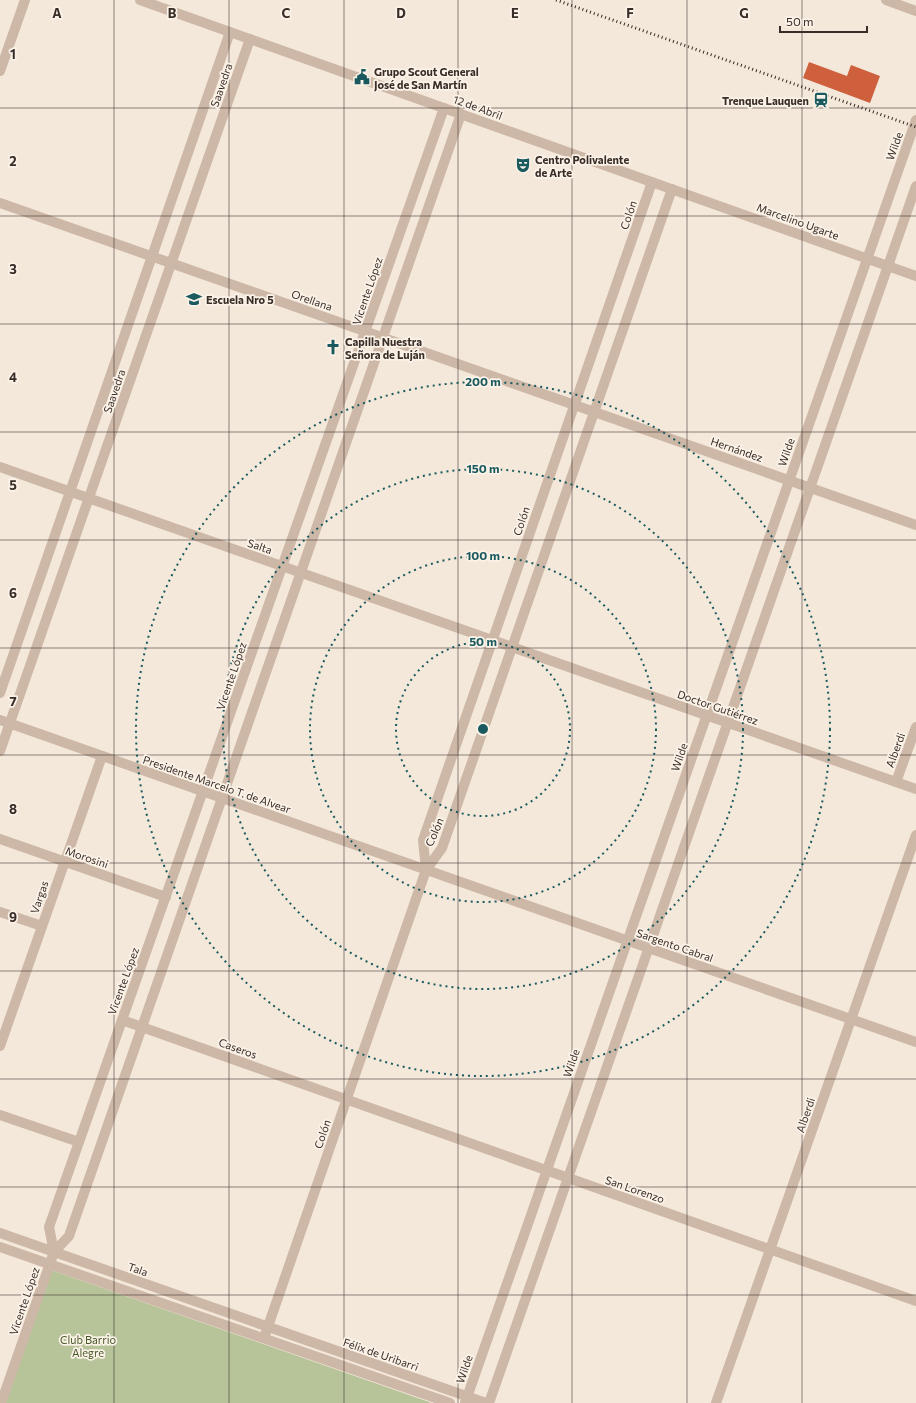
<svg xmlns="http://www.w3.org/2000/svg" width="916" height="1403" font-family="Commissioner,sans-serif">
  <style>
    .green { fill: #b7c49a }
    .building { fill: #cf603e }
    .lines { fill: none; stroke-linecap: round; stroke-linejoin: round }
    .minor { stroke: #cdb7a6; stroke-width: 10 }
    .rail { stroke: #392d28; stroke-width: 3; stroke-dasharray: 1 3; stroke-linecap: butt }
    .grid { fill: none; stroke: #392d28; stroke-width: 1; stroke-opacity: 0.55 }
    .ring { fill: none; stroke: #1a5a5e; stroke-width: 2; stroke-dasharray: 2 4 }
    .labels { text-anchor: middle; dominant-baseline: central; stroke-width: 3.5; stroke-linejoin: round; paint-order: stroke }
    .poi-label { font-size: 11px; font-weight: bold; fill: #392d28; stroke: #fbf2e8; text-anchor: start }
    .street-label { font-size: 11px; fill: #392d28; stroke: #fbf2e8 }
    .park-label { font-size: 11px; fill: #485929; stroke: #fbf2e8 }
    .grid-label { font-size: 13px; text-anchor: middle; font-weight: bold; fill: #392d28; stroke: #fbf2e8; stroke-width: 3.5; stroke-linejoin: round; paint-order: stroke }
    .centre { fill: #1a5a5e; stroke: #fbf2e8; stroke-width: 2 }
    .ring-label { font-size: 12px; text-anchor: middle; font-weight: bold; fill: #1a5a5e; stroke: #fbf2e8; stroke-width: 3.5; stroke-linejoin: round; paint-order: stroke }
  </style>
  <rect width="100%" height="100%" fill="#f4e8db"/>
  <polygon class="green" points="51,1270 432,1403 6,1403"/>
  <polygon class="building" points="809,62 847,76 851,65 880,76 870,103 803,78"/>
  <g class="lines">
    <g class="minor">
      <polyline points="140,0 916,276"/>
      <polyline points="886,0 916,11"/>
      <polyline points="0,71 25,0"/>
      <polyline points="0,203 916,525"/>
      <polyline points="0,467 916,789"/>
      <polyline points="0,693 230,32"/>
      <polyline points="0,720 916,1042"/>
      <polyline points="0,751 250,39"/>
      <polyline points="896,782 916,727"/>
      <polyline points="0,839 166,897"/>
      <polyline points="426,870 423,840 652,182"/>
      <polyline points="0,912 42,926"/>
      <polyline points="122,1020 916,1301"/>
      <polyline points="0,1046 102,756"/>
      <polyline points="0,1115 79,1142"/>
      <polyline points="0,1233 486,1403"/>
      <polyline points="0,1247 450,1403"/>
      <polyline points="54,1252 49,1227 444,108"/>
      <polyline points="264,1338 426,870 442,848 672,189"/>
      <polyline points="1,1403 54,1252 69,1236 461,114"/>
      <polyline points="465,1403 916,120"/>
      <polyline points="489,1403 916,186"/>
      <polyline points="716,1403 916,835"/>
    </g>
    <polyline class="rail" points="556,0 916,127"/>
  </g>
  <path class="grid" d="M 114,0 L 114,1403M 229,0 L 229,1403M 344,0 L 344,1403M 458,0 L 458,1403M 572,0 L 572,1403M 687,0 L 687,1403M 802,0 L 802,1403M 0,108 L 916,108M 0,216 L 916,216M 0,324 L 916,324M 0,432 L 916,432M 0,540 L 916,540M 0,648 L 916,648M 0,755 L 916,755M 0,863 L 916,863M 0,971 L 916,971M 0,1079 L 916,1079M 0,1187 L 916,1187M 0,1295 L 916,1295"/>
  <g class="ring">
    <circle cx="483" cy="729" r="87"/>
    <circle cx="483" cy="729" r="173"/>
    <circle cx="483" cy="729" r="260"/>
    <circle cx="483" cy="729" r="347"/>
  </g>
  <defs>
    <symbol id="civic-bare" viewBox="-9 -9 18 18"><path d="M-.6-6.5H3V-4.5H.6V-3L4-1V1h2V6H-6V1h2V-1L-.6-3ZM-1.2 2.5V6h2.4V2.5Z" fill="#1a5a5e" stroke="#fbf2e8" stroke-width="2.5" paint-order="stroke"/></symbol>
    <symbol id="station-bare" viewBox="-9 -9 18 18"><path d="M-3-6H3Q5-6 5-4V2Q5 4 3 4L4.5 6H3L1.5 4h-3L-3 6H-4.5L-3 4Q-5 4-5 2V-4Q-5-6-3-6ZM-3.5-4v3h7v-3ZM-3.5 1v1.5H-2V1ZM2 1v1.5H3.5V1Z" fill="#1a5a5e" stroke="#fbf2e8" stroke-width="2.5" paint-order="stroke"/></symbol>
    <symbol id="theatre-bare" viewBox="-9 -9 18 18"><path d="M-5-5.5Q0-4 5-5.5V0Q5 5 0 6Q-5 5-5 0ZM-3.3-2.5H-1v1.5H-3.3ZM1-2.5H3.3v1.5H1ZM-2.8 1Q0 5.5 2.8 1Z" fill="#1a5a5e" stroke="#fbf2e8" stroke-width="2.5" paint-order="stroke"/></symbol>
    <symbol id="school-bare" viewBox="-9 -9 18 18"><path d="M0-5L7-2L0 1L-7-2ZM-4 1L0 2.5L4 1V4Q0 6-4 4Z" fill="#1a5a5e" stroke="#fbf2e8" stroke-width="2.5" paint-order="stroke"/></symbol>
    <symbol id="church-bare" viewBox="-9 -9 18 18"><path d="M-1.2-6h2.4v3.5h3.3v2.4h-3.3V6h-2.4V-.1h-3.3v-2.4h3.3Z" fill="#1a5a5e" stroke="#fbf2e8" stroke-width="2.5" paint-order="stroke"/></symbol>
  </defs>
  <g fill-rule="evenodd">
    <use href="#civic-bare" x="351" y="66" width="22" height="22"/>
    <use href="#station-bare" x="810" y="89" width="22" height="22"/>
    <use href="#theatre-bare" x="512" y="154" width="22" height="22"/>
    <use href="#school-bare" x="183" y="288" width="22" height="22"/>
    <use href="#church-bare" x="322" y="336" width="22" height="22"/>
  </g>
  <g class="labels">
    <g class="poi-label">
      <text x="374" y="71">Grupo Scout General<tspan x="374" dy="13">José de San Martín</tspan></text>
      <text x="809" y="100" text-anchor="end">Trenque Lauquen</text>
      <text x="535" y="159">Centro Polivalente<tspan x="535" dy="13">de Arte</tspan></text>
      <text x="206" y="299">Escuela Nro 5</text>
      <text x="345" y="341">Capilla Nuestra<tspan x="345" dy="13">Señora de Luján</tspan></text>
    </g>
    <g class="street-label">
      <text transform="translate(221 85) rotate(-71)">Saavedra</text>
      <text transform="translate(478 107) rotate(20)">12 de Abril</text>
      <text transform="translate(894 146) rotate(-70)">Wilde</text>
      <text transform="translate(628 215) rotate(-71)">Colón</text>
      <text transform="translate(798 221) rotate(20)">Marcelino Ugarte</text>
      <text transform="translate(367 291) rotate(-71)">Vicente López</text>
      <text transform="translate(312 300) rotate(19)">Orellana</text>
      <text transform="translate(114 391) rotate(-71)">Saavedra</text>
      <text transform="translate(737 449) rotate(19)">Hernández</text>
      <text transform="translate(786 452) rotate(-71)">Wilde</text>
      <text transform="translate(521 521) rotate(-71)">Colón</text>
      <text transform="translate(260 546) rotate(19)">Salta</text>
      <text transform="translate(231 676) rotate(-71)">Vicente López</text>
      <text transform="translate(718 707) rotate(19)">Doctor Gutiérrez</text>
      <text transform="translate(895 750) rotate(-70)">Alberdi</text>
      <text transform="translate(679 757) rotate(-71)">Wilde</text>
      <text transform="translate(217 784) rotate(19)">Presidente Marcelo T. de Alvear</text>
      <text transform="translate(434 832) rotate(-67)">Colón</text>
      <text transform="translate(87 857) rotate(19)">Morosini</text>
      <text transform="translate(39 897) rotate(-71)">Vargas</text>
      <text transform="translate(675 945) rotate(19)">Sargento Cabral</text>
      <text transform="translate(123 981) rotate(-70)">Vicente López</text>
      <text transform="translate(238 1048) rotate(20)">Caseros</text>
      <text transform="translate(571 1063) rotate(-71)">Wilde</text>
      <text transform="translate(805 1115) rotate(-71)">Alberdi</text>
      <text transform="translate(322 1134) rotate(-71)">Colón</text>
      <text transform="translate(635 1189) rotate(19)">San Lorenzo</text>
      <text transform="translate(138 1269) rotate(19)">Tala</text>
      <text transform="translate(24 1301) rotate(-71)">Vicente López</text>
      <text transform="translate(381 1354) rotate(19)">Félix de Uribarri</text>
      <text transform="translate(464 1369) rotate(-71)">Wilde</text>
    </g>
    <g class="park-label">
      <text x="88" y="1339">Club Barrio<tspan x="88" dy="13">Alegre</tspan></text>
    </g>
  </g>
  <g class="grid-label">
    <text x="57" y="18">A</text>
    <text x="172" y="18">B</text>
    <text x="286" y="18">C</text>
    <text x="401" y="18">D</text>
    <text x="515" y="18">E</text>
    <text x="630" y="18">F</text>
    <text x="744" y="18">G</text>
    <text x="13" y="59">1</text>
    <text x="13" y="166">2</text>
    <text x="13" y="274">3</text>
    <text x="13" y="382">4</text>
    <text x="13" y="490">5</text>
    <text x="13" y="598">6</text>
    <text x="13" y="706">7</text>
    <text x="13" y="814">8</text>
    <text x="13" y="922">9</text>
  </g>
  <circle cx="483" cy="729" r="6" class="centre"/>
  <g class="ring-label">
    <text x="483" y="386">200 m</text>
    <text x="483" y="473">150 m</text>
    <text x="483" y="560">100 m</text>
    <text x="483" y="646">50 m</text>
  </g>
  <path d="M780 26v6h87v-6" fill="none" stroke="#392d28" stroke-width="2"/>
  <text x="786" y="26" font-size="12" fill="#392d28" stroke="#fbf2e8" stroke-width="3" paint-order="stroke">50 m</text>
</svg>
